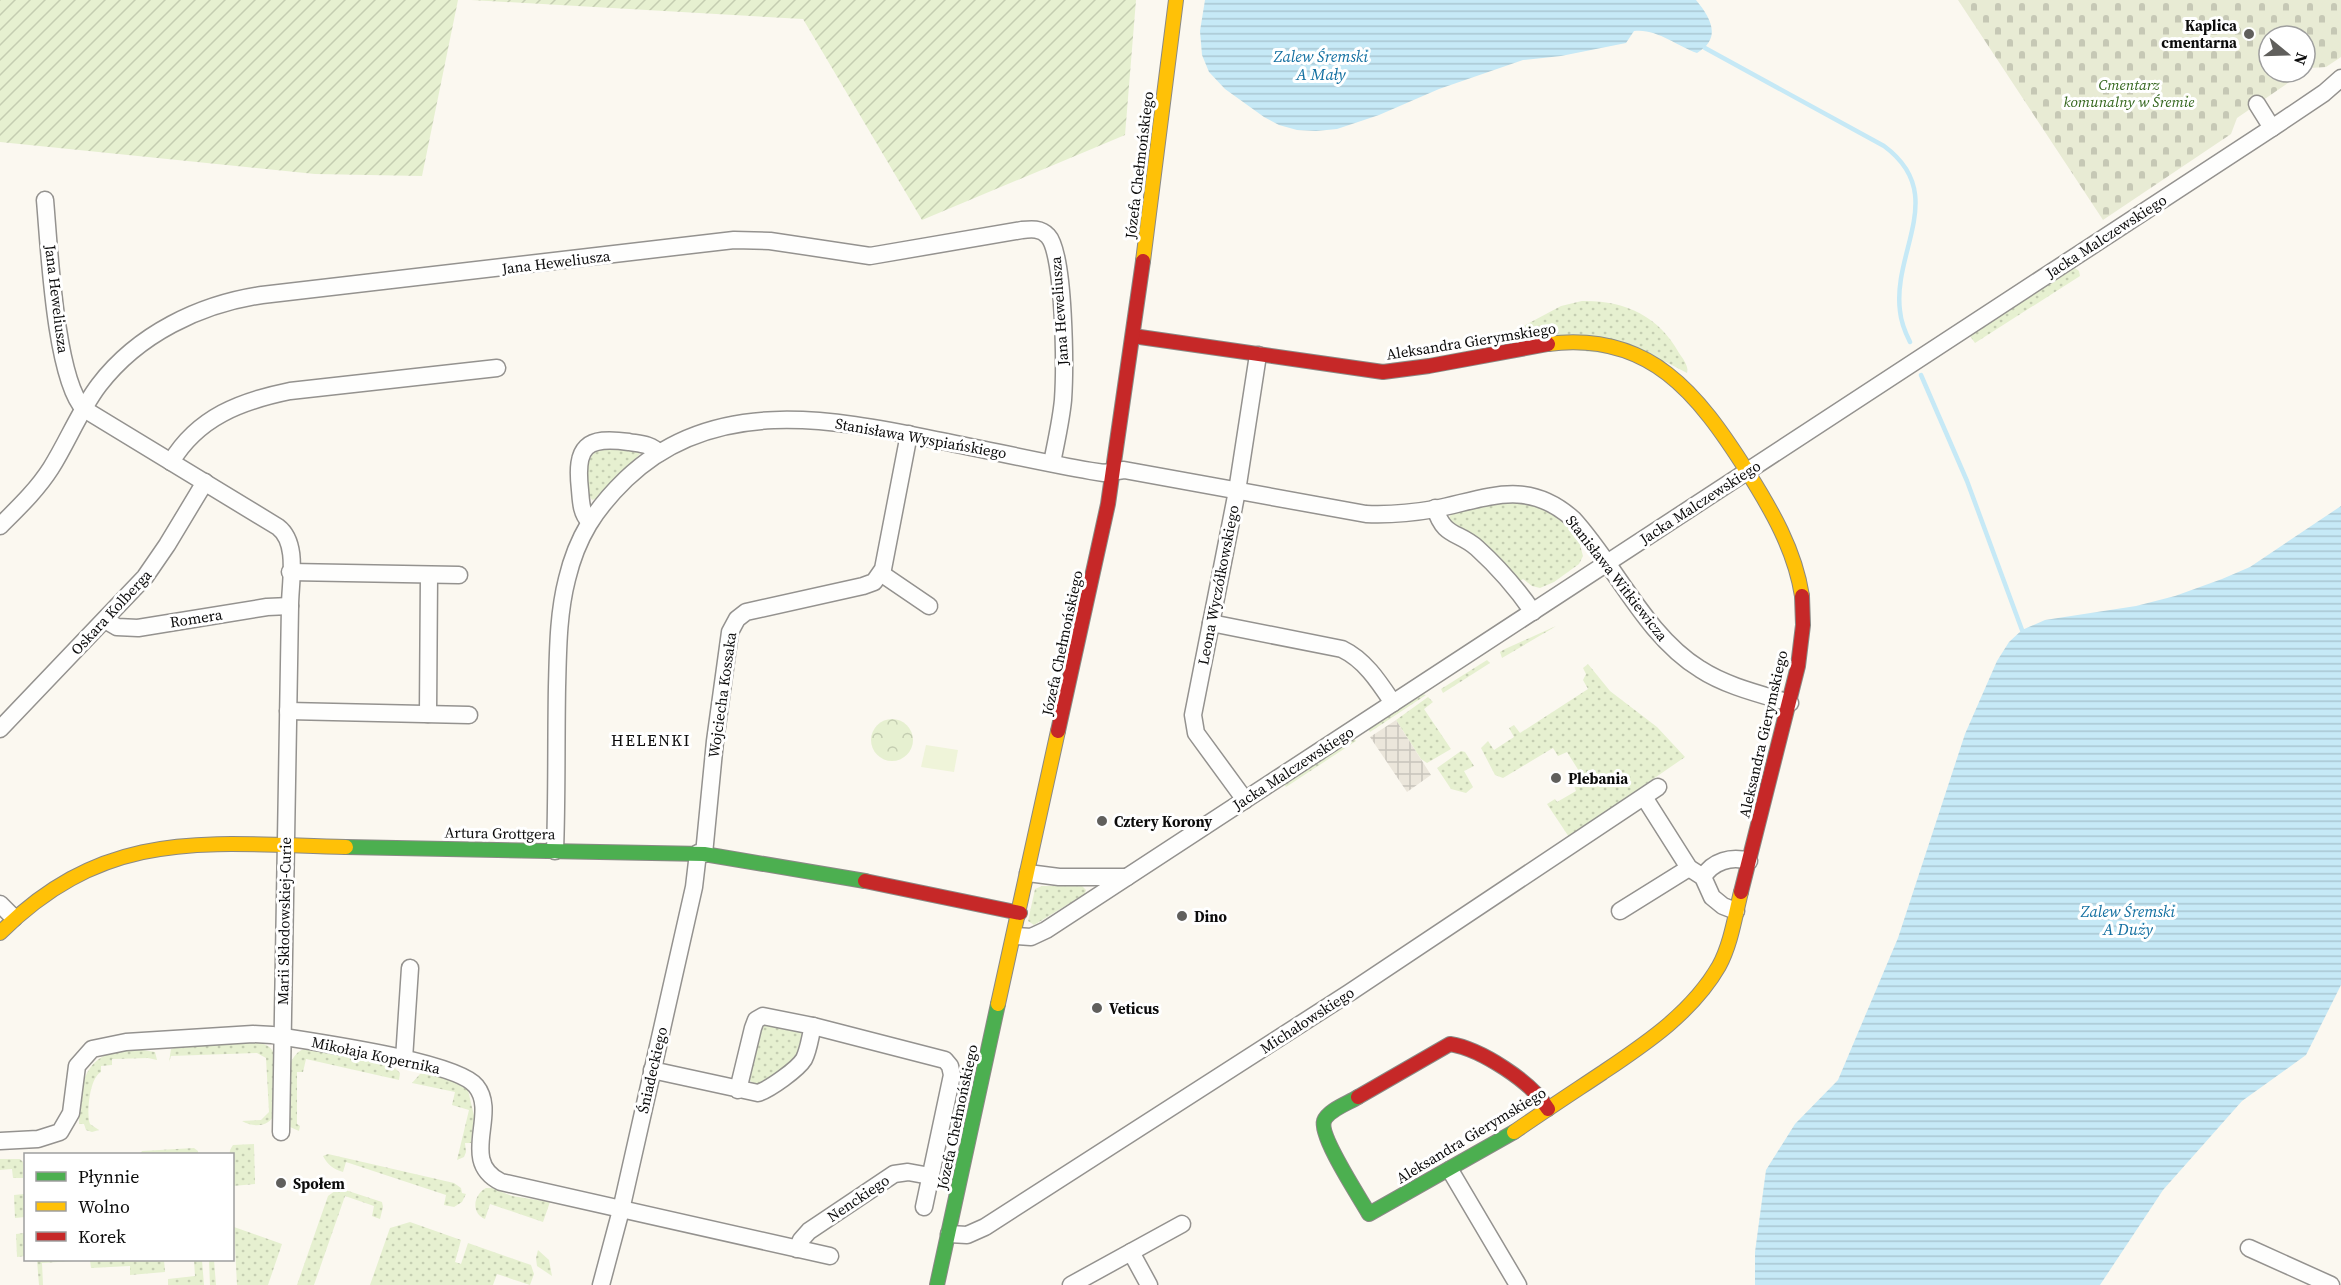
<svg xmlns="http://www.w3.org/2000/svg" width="2341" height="1285" font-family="'Source Serif 4',serif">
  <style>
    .grass { fill: url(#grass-dots) }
    .cemetery { fill: url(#cemetery-stones) }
    .park { fill: url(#park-crowns) }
    .garden { fill: url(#garden-furrows) }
    .pitch { fill: #eff4d9 }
    .plaza { fill: url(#plaza-grid) }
    .water { fill: url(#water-rules) }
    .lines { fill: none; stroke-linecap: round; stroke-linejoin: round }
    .stream { stroke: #c6e9f6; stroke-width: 4.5 }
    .street-casing { stroke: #94928f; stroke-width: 19 }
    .fast-casing { stroke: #8a8985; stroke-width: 16 }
    .slow-casing { stroke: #8a8985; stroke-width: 16 }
    .jam-casing { stroke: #8a8985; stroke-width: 16 }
    .street { stroke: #fefefd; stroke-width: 16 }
    .fast { stroke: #4caf50; stroke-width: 14 }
    .slow { stroke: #ffc107; stroke-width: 14 }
    .jam { stroke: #c62828; stroke-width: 14 }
    .poi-dot { fill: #605f5c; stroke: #fff; stroke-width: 2 }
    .labels { text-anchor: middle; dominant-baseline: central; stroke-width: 6; stroke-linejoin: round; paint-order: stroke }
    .poi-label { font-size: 15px; font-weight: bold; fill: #0c0c0c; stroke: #fff; text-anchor: start }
    .park-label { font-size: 15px; font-style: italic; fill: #32651b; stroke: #fff }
    .street-label { font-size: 15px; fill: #0c0c0c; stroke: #fff }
    .water-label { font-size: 16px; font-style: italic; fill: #1370a1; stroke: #fff }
    .neighbourhood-label { font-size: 16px; letter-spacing: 1.5px; fill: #0c0c0c; stroke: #fff }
  </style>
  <defs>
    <pattern id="grass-dots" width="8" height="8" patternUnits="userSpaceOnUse" patternTransform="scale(1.5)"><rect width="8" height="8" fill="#e6f0d0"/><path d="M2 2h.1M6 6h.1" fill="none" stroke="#c4cdb1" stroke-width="1.8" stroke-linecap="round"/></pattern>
    <pattern id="cemetery-stones" width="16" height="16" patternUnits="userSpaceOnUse" patternTransform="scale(1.5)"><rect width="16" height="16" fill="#e8ebd4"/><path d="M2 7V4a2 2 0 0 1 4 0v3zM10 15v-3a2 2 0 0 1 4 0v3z" fill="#c6c8b5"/></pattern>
    <pattern id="park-crowns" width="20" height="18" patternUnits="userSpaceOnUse" patternTransform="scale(1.5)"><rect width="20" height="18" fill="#e6f0d0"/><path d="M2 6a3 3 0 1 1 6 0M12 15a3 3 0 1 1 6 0" fill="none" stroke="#c4cdb1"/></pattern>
    <pattern id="garden-furrows" width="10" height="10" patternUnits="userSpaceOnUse" patternTransform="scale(1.5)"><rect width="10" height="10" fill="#e6f0d0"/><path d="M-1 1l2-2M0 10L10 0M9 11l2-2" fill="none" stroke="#c4cdb1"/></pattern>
    <pattern id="plaza-grid" width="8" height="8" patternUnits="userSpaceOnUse" patternTransform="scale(1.5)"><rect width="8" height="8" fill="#ebe6db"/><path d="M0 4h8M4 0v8" fill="none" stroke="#c8c4bb"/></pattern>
    <pattern id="water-rules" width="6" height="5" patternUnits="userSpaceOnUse" patternTransform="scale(1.5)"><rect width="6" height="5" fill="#c6e9f6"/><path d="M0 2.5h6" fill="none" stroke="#a9c7d2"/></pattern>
  </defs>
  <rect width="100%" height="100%" fill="#fbf8f0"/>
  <g class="grass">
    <polygon points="2075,268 2079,271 2080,276 1975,343 1970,336"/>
    <path d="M 1582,301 C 1624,300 1659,316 1679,353 C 1683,359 1689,366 1687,373 L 1666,362 L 1504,340 L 1507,335 L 1561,306 Z"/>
    <path d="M 604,447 L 637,451 L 640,454 L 598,498 L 592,500 C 588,495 589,489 588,482 C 586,466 587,454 604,447 Z"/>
    <path d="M 1518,501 C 1549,510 1562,518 1583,542 L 1580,545 L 1583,556 L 1579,564 L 1554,582 L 1540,588 L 1532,586 L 1523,579 L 1520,581 L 1450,523 L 1449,518 L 1452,513 L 1487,504 Z"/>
    <polygon points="1556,626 1553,628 1502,658 1500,652 1505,649"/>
    <polygon points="1487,660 1490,663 1443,693 1441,689"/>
    <polygon points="1588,664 1610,691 1657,727 1685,757 1569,837 1547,804 1555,799 1557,802 1576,791 1574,786 1584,779 1567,752 1558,756 1553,748 1503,778 1495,775 1481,748 1488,741 1494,750 1514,737 1509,728 1514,725 1520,733 1588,689 1583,680 1586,674 1583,668"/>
    <polygon points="1422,694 1426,695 1370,732 1368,729"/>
    <polygon points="1428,697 1433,702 1424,709 1451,749 1427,763 1421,759 1396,720"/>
    <polygon points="1354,738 1356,741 1286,787 1284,784"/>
    <polygon points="1461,751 1465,752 1474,766 1464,771 1473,787 1466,793 1451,789 1437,768"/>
    <polygon points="1042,886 1082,886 1086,890 1085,894 1034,925 1028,921 1035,889"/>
    <polygon points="766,1024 799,1030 803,1037 798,1057 763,1084 756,1085 749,1080 761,1027"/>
    <path d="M 256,1042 C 261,1043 269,1045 272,1050 C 280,1061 275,1098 275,1112 C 271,1127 254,1128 242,1121 L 261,1120 L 269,1112 L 266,1058 L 257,1053 L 171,1056 L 169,1062 L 171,1049 L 178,1047 Z"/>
    <path d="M 306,1048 L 391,1064 L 400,1073 L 399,1080 L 306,1059 L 303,1072 L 297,1072 L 297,1124 L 300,1126 L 299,1131 L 290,1127 L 288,1122 C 288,1100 280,1056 306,1048 Z"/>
    <path d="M 142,1050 L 155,1052 L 157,1060 L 148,1058 L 112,1059 L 112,1065 L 101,1066 L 101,1072 C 90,1077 86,1112 90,1124 L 99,1130 L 92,1132 L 86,1130 L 84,1124 L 79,1124 C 80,1095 79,1063 113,1052 C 121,1049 133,1050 142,1050 Z"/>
    <polygon points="426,1073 452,1081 468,1090 474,1116 471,1143 465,1143 466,1152 464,1157 457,1160 469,1110 452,1105 455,1092 412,1083 420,1074"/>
    <path d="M 254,1144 L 255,1184 L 233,1186 L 232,1154 L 230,1154 C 229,1151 231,1148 233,1145 Z"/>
    <polygon points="194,1148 198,1151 198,1154 140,1154 142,1151"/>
    <path d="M 328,1154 L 454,1183 L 461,1188 L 462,1193 L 466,1194 L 462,1202 L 454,1207 L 444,1205 L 446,1195 L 346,1162 L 343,1172 C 333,1169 328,1165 323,1156 Z"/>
    <polygon points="0,1159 20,1159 23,1162 23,1178 13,1178 12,1169 0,1170"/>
    <polygon points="339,1188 382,1202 383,1207 380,1219 372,1216 374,1206 345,1196 314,1285 297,1285 328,1196"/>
    <path d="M 486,1188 L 492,1188 L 512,1196 L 550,1202 L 543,1222 L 490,1204 L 485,1219 C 471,1213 473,1195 486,1188 Z"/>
    <polygon points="24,1194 25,1217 15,1218 14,1195"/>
    <polygon points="410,1222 461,1240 455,1262 461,1264 468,1243 531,1265 534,1274 530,1285 497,1274 493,1285 370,1285 390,1228"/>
    <polygon points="234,1227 282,1244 268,1285 237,1285"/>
    <polygon points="25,1233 25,1256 17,1257 16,1234"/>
    <polygon points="538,1250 549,1260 552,1276 537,1266 536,1258"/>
    <polygon points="37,1260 164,1260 165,1272 130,1275 130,1266 91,1268 90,1260 42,1263 43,1285 39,1285"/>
    <polygon points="194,1260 202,1260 204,1285 168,1285 168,1279 195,1276"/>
    <polygon points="209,1260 214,1260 216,1285 210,1285"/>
  </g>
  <polygon class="cemetery" points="1958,0 2341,0 2341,57 2326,67 2310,68 2305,71 2305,36 2269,36 2269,72 2304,72 2237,118 2231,134 2103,220"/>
  <circle class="park" cx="892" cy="740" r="21"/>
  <g class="garden">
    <polygon points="0,0 458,0 422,176 315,174 0,142"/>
    <polygon points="471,0 1136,0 1125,135 922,220 803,19"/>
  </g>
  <polygon class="pitch" points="926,745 958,750 954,772 921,767"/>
  <polygon class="plaza" points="1396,720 1431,775 1407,792 1370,737"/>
  <g class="water">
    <path d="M 1205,0 L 1696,0 C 1711,18 1722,38 1697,53 C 1677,46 1656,28 1634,31 L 1626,43 L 1561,56 L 1523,60 L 1439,89 L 1379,115 L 1337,129 L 1316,131 L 1297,130 L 1279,125 L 1264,117 L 1225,89 L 1209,72 L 1202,55 L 1200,31 Z"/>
    <polygon points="2341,506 2341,985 2306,1055 2242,1101 2163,1190 2100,1285 1755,1285 1755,1252 1766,1170 1795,1124 1838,1080 1898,938 1965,734 1997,661 2009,642 2022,630 2045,620 2136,606 2175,596 2222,579 2250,567"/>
  </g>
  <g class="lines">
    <g class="stream">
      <path d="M 1705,48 L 1884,146 C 1949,194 1892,251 1900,311 C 1901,322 1905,332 1910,342"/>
      <polyline points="1921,375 1967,481 2022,630"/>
    </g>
    <defs>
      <g id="street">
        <polyline points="2257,104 2272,128"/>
        <path d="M 45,200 C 49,244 55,379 84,409 L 278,527 C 299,543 290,582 290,606 L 281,1132"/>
        <path d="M 171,462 C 198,417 241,401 290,391 L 497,368"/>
        <path d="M 1435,508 C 1444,538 1458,531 1477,548 C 1498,567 1517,589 1533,612"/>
        <path d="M 589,521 C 581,513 581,501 580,490 C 575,446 586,436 629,442 C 640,444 651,444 659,453"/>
        <path d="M 0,526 C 18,508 37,490 51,468 C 68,441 80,410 99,385 C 138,334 200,304 262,295 L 734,240 L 770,241 L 870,256 L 1022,230 C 1031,229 1041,228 1048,236 C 1065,254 1065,371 1063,400 C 1061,421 1056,442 1052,463"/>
        <polyline points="290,572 459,575"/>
        <polyline points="882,574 929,606"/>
        <polyline points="105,620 117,627 138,628 267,607 290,606"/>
        <path d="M 1211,623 L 1342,649 C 1365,660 1379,682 1393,703"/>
        <polyline points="288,711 469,715"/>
        <polyline points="428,714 429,575"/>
        <polyline points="0,729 145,577 167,545 205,482"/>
        <polyline points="1644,797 1689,868 1703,877 1712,897 1723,906 1736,911"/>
        <polyline points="1245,800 1196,733 1193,715 1237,491 1258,355"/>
        <path d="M 555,851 C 557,796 556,742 557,687 C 558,651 558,614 567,579 C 577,537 595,509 626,479 C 712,396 830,418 936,440 C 988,450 1039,462 1091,471 L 1104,473 L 1124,470 L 1366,514 C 1389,515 1412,513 1435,509 C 1488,498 1527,478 1573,519 C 1616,566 1645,635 1700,669 C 1726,686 1760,694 1790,703"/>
        <polyline points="704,854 715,741 730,632 737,619 746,612 863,586 874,582 883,569 909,434"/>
        <polyline points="1028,873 1059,877 1127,877"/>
        <path d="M 1703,877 C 1713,861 1731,856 1749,861"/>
        <polyline points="0,904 14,918"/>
        <polyline points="1620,911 1689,868"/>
        <polyline points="1015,936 1031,937 1046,930 2278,124 2324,93 2341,78"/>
        <polyline points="404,1059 410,968"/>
        <path d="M 652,1070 L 758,1093 C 770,1089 798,1069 804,1059 C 809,1049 810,1037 813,1026"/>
        <polyline points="738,1090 753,1028 756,1020 763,1016 813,1026 945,1060 950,1066 952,1075 924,1207"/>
        <path d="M 0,1141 L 38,1139 L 60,1132 L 71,1113 L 77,1066 L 92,1049 L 126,1042 L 253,1034 L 272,1035 C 308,1041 457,1061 476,1086 C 499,1114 458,1161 501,1182 L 830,1256"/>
        <polyline points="1450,1170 1518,1285"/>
        <polyline points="949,1234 967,1235 985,1227 1349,993 1658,787"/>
        <polyline points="2249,1248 2331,1285"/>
        <polyline points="797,1249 801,1240 809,1231 894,1174 908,1172 930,1176"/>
        <polyline points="1131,1252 1182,1224"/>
        <polyline points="601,1285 621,1210 694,887 698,853"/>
        <polyline points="1071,1285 1131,1252 1149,1285"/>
      </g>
      <g id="fast">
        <polyline points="346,847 704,854 865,881"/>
        <path d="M 1358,1097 C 1349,1103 1328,1110 1324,1121 C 1319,1136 1360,1198 1369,1214 L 1514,1132"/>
        <polyline points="937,1285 998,1004"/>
      </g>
      <g id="slow">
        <polyline points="1143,261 1176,0"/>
        <path d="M 1548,344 C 1650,331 1698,394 1747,471 C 1771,509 1795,550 1802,596"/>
        <path d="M 0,933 C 108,826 207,844 346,847"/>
        <polyline points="998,1004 1058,731"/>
        <path d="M 1514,1132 C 1543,1112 1572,1093 1602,1073 C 1645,1044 1692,1013 1719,966 C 1731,944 1735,916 1741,892"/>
      </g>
      <g id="jam">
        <polyline points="1133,336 1383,372 1429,366 1548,344"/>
        <polyline points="1058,731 1108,504 1143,261"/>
        <polyline points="865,881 1020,913"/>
        <polyline points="1741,892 1798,666 1803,625 1802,596"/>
        <path d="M 1358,1097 L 1450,1044 C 1481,1049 1532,1082 1548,1109"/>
      </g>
    </defs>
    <use href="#street" class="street-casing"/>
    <use href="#fast" class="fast-casing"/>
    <use href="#slow" class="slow-casing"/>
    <use href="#jam" class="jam-casing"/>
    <use href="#street" class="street"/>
    <use href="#fast" class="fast"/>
    <use href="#slow" class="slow"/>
    <use href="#jam" class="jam"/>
  </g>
  <g class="poi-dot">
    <circle cx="2249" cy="34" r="6"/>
    <circle cx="1556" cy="778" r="6"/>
    <circle cx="1102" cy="821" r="6"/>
    <circle cx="1182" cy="916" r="6"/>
    <circle cx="1097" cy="1008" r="6"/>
    <circle cx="281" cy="1183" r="6"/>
  </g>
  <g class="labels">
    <g class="poi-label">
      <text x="2237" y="25" text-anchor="end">Kaplica<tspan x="2237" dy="17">cmentarna</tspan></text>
      <text x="1568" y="778">Plebania</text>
      <text x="1114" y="821">Cztery Korony</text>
      <text x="1194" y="916">Dino</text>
      <text x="1109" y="1008">Veticus</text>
      <text x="293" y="1183">Społem</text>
    </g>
    <g class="park-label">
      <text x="2129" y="84">Cmentarz<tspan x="2129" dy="17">komunalny w Śremie</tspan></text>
    </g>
    <g class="street-label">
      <text transform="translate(1139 165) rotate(-83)">Józefa Chełmońskiego</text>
      <text transform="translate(2106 236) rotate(-33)">Jacka Malczewskiego</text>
      <text transform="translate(556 262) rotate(-7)">Jana Heweliusza</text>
      <text transform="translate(57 299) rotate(83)">Jana Heweliusza</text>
      <text transform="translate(1059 311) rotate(-94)">Jana Heweliusza</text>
      <text transform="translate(1471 341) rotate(-9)">Aleksandra Gierymskiego</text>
      <text transform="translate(921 438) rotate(10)">Stanisława Wyspiańskiego</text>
      <text transform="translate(1700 502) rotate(-33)">Jacka Malczewskiego</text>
      <text transform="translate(1617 578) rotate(52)">Stanisława Witkiewicza</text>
      <text transform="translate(1218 585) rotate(-79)">Leona Wyczółkowskiego</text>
      <text transform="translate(111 612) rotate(-47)">Oskara Kolberga</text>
      <text transform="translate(196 618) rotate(-9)">Romera</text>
      <text transform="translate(1062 643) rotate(-78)">Józefa Chełmońskiego</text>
      <text transform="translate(722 695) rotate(-82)">Wojciecha Kossaka</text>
      <text transform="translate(1763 734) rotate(-77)">Aleksandra Gierymskiego</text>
      <text transform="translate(1293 768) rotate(-33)">Jacka Malczewskiego</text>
      <text transform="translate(500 833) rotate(1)">Artura Grottgera</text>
      <text transform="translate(284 921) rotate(-89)">Marii Skłodowskiej-Curie</text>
      <text transform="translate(1307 1020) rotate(-33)">Michałowskiego</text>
      <text transform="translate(376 1055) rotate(12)">Mikołaja Kopernika</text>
      <text transform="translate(652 1070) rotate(-77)">Śniadeckiego</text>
      <text transform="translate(957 1117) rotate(-78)">Józefa Chełmońskiego</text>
      <text transform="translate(1471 1135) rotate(-31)">Aleksandra Gierymskiego</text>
      <text transform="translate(858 1198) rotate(-34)">Nenckiego</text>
    </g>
    <g class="water-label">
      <text x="1321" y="56">Zalew Śremski<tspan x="1321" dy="18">A Mały</tspan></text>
      <text x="2128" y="911">Zalew Śremski<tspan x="2128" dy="18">A Duży</tspan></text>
    </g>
    <g class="neighbourhood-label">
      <text x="651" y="740">HELENKI</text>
    </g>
  </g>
  <rect x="24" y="1153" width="210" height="108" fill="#ffffff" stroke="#9e9e9e" stroke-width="1.5"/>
  <rect x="36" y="1172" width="30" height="9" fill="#4caf50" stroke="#9e9e9e" stroke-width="1.5"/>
  <text x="78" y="1183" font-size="18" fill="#0c0c0c">Płynnie</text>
  <rect x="36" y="1202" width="30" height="9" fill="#ffc107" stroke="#9e9e9e" stroke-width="1.5"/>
  <text x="78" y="1213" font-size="18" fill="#0c0c0c">Wolno</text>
  <rect x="36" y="1232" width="30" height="9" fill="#c62828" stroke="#9e9e9e" stroke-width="1.5"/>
  <text x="78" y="1243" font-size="18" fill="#0c0c0c">Korek</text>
  <g transform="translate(2287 54) rotate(109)"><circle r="28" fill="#ffffff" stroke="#9e9e9e" stroke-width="1.5"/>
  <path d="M0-4.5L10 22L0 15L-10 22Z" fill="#605f5c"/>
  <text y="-9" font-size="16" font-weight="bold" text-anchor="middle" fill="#0c0c0c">N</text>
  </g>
</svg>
